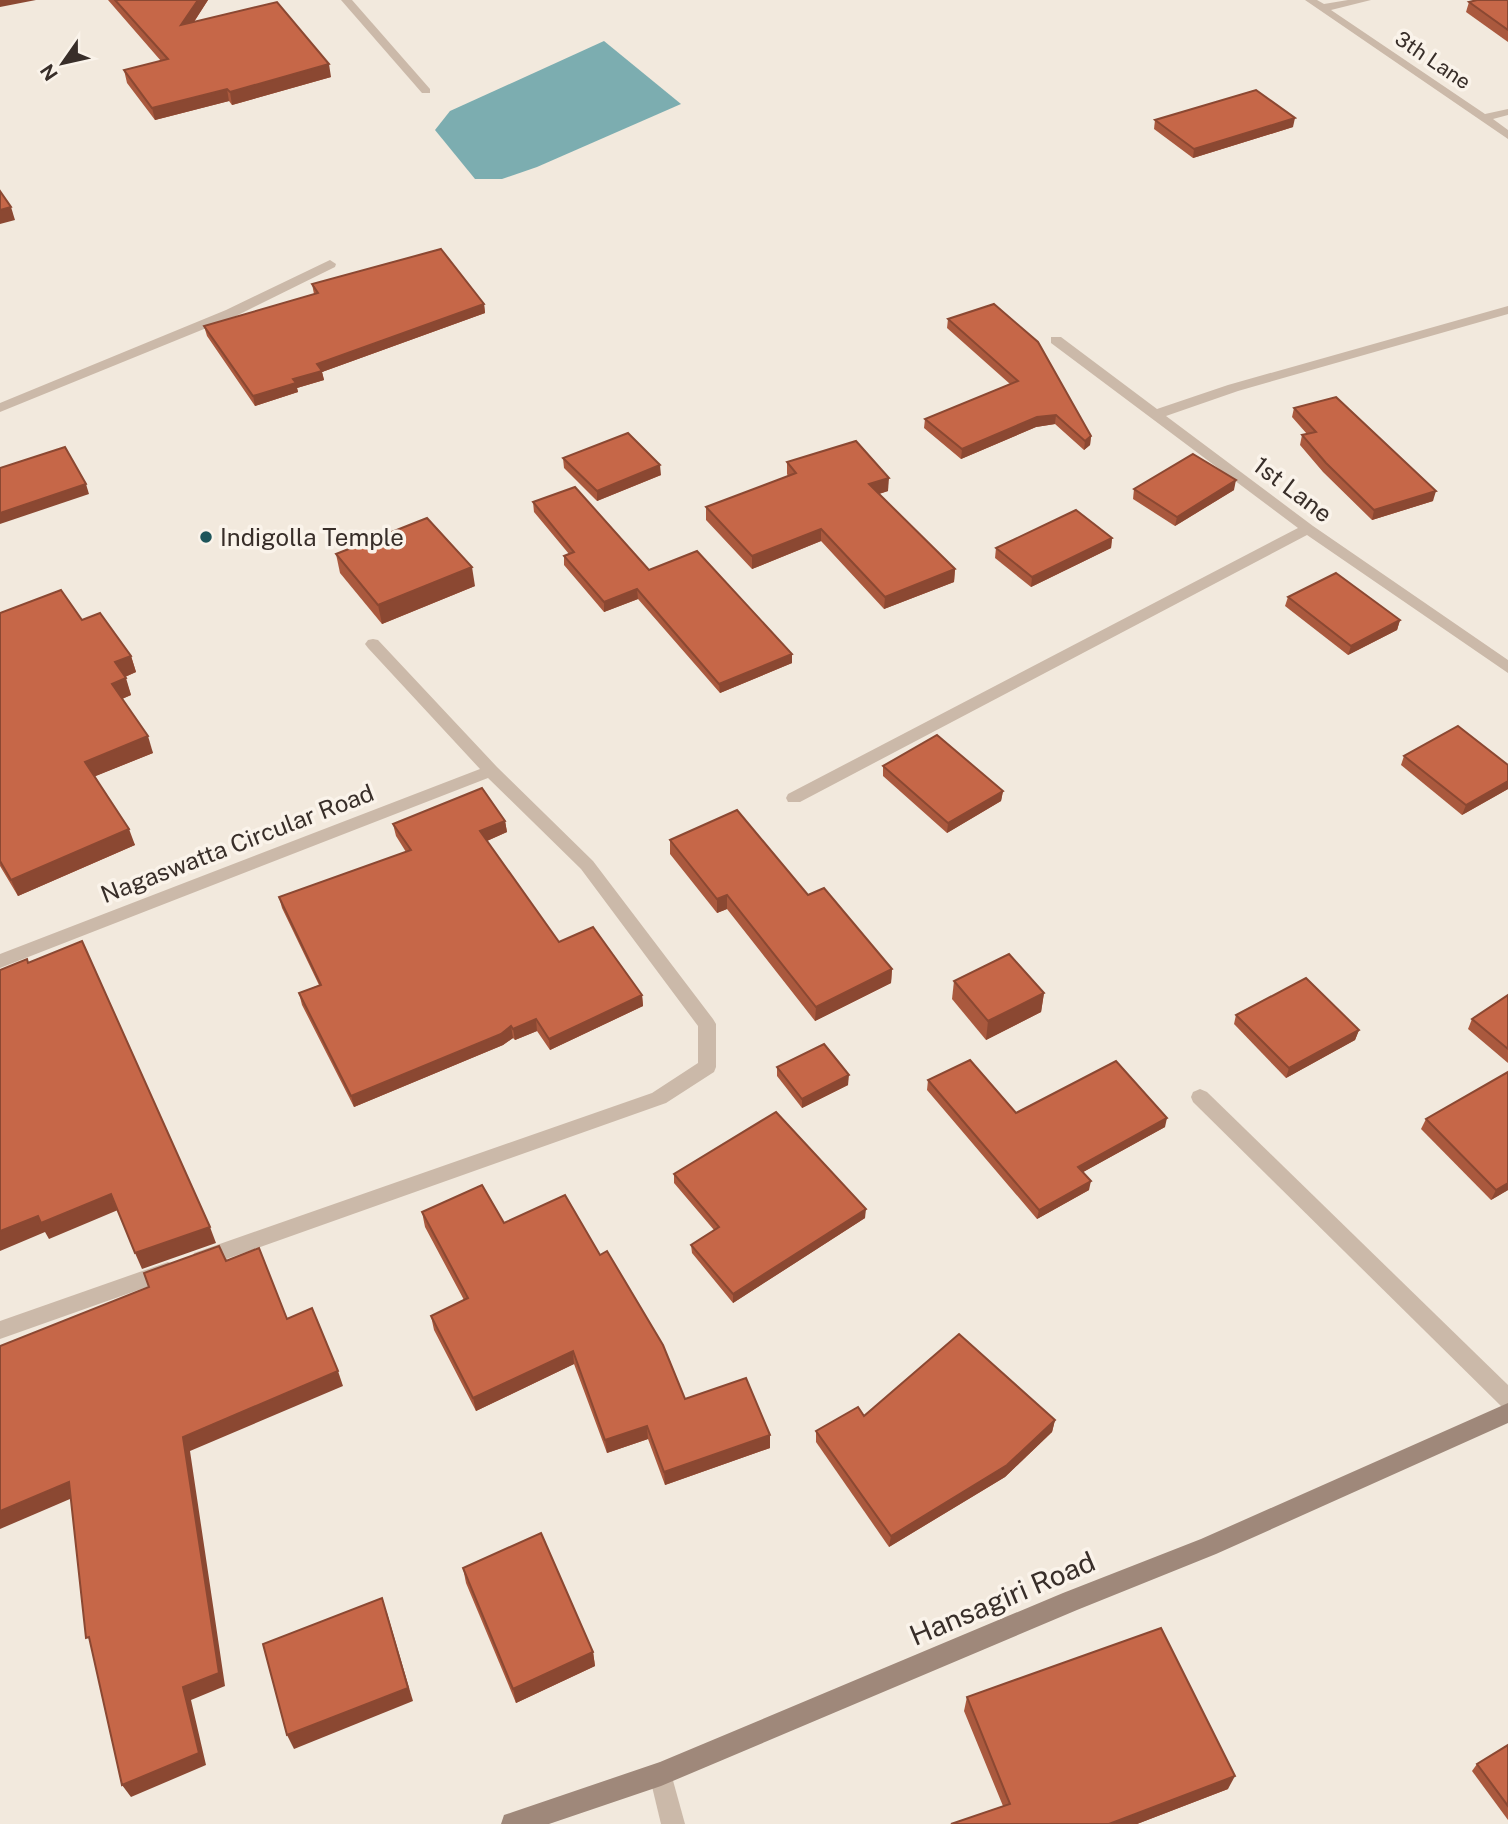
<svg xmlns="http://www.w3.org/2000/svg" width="1508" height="1824" font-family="'Public Sans',sans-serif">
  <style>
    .water { fill: #7cadb0 }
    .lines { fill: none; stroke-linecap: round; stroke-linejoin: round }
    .lane { fill: #cbb9a9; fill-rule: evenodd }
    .street { fill: #cbb9a9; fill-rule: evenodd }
    .secondary { fill: #9f887a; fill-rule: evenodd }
    .wall { fill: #aa593e }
    .shaded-wall { fill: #8b4832 }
    .building { fill: #c66748; stroke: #8b4832; stroke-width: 2 }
    .poi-dot { fill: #1e555a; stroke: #faf3ea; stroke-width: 2.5 }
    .labels { text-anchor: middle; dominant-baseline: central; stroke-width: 7; stroke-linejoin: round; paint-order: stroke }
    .far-street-label { font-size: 21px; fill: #382e29; stroke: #faf3ea }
    .street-label { font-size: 24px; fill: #382e29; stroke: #faf3ea }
    .poi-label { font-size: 24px; fill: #382e29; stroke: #faf3ea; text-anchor: start }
    .near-street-label { font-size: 28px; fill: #382e29; stroke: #faf3ea }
  </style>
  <rect width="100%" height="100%" fill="#f2e9dd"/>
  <polygon class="water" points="604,41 681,104 537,167 502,179 475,179 435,130 450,111"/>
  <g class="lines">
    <polygon class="lane" points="330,260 336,264 335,267 236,316 0,412 0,403 226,310"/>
    <g class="street">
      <polygon points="341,0 352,0 430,89 430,93 422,93"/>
      <polygon points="1305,0 1317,0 1324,4 1348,0 1371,0 1331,10 1485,114 1508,109 1508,115 1493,119 1508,130 1508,139"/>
      <polygon points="1508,306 1508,314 1238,391 1166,416 1313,526 1508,660 1508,673 1307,535 800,802 788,802 786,798 788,794 1298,528 1051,343 1051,337 1061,337 1157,409 1228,385"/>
      <polygon points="373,639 378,640 497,767 593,861 713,1019 716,1024 716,1067 714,1072 666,1103 201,1268 194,1265 191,1259 194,1253 652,1093 698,1063 698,1026 581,869 488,778 0,968 0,954 480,769 368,648 365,644 368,640"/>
      <polygon points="1200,1089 1207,1092 1508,1385 1508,1409 1501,1406 1193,1102 1191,1097 1193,1092"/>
      <polygon points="168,1262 175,1265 178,1271 175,1277 0,1339 0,1321"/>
      <polygon points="661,1762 669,1766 685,1824 661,1824 649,1774 653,1766"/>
    </g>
    <polygon class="secondary" points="1508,1403 1508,1423 1216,1554 1077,1610 661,1786 549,1824 501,1824 504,1815 513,1812 660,1762 1063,1593 1201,1539"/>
  </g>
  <g class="wall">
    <polygon points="108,0 208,0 194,22 331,77 232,105 229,101 155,120 127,83 124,70 161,61"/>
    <polygon points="1508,0 1508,42 1466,12 1469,2"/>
    <polygon points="1155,120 1293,127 1193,158 1154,129"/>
    <polygon points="312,284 484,304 485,313 322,372 324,380 297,388 298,392 255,406 207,336 204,326 314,294"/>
    <polygon points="948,319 1091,436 1090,445 1084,450 1055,424 1036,427 961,459 924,428 925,419 1010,384 947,328"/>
    <polygon points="1294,408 1433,501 1372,520 1323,472 1300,445 1302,435 1307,434 1292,417"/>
    <polygon points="563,458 661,475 597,501 564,468"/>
    <polygon points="787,462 888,491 879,494 955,569 954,582 884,609 821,541 752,569 706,520 706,507 788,476 787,474"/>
    <polygon points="1134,489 1234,490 1175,526 1133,499"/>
    <polygon points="533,502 649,570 792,663 720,693 638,599 604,612 564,565 564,556 569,554 534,512"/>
    <polygon points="1112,538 1111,548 1031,587 995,558 996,548"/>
    <polygon points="336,554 475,586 382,624 340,573"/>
    <polygon points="1288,597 1400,620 1397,630 1348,655 1285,606"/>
    <polygon points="0,613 82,620 131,656 136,672 125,677 131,695 122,699 153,753 95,776 135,845 18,896 0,866"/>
    <polygon points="1404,756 1508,765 1508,789 1462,815 1401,765"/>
    <polygon points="883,766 1003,791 1001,801 947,833 883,776"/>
    <polygon points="505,821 507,832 487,841 559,942 642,995 643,1006 550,1050 537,1031 515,1040 513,1038 503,1045 354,1107 302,1005 299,993 319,985 282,908 279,897 406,852 396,836 393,824"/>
    <polygon points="670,840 808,895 892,969 891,983 815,1021 727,909 717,913 670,854"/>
    <polygon points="954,981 1044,993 1041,1012 986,1040 952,999"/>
    <polygon points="1508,995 1508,1063 1468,1029 1472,1019"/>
    <polygon points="1236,1015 1359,1030 1355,1040 1286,1078 1234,1024"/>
    <polygon points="777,1067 848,1085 802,1108 777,1076"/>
    <polygon points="928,1080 1016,1113 1165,1127 1083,1172 1089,1190 1037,1219 927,1090"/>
    <polygon points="1426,1119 1508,1190 1491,1200 1421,1129"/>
    <polygon points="674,1174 865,1218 733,1303 692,1253 691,1245 714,1230 674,1183"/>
    <polygon points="422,1212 504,1223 685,1399 770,1448 665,1485 648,1439 607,1453 574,1364 476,1411 434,1330 431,1316 464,1300 425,1227"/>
    <polygon points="1055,1420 1052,1432 1005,1477 889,1547 816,1442 816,1431"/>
    <polygon points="463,1568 593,1652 595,1666 516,1703 466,1583"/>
    <polygon points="967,1697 1228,1789 1137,1824 951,1824 1003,1806 964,1711"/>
    <polygon points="1508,1745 1508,1820 1472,1771 1477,1764"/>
  </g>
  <g class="shaded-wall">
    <polygon points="0,0 36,0 0,7"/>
    <polygon points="198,0 208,0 184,37 181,25"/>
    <polygon points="329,64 331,77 232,105 230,92"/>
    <polygon points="227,89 229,101 155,120 152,108"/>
    <polygon points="1295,118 1293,127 1193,158 1194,149"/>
    <polygon points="11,207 15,220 0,224 0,210"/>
    <polygon points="484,304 485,313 322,372 324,380 297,388 298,392 255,406 253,396 293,379 317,364"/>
    <polygon points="1056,415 1055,424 1036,427 961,459 962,449 1037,417"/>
    <polygon points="1091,436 1090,445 1084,450 1085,441"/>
    <polygon points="660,465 661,475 597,501 597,491"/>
    <polygon points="889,478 888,491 869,497 869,484"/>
    <polygon points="1236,480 1234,490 1175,526 1177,517"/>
    <polygon points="86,484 89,494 0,524 0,513"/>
    <polygon points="1436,491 1433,501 1372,520 1374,510"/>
    <polygon points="821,529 821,541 752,569 752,556"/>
    <polygon points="1112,538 1111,548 1031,587 1032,577"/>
    <polygon points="472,567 475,586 382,624 378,605"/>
    <polygon points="955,569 954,582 884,609 885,597"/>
    <polygon points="637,589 638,599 604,612 604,602"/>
    <polygon points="1400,620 1397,630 1348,655 1351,646"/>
    <polygon points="792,654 792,663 720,693 719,684"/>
    <polygon points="131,656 136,672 120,679 115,662"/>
    <polygon points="126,678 131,695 117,701 112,684"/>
    <polygon points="148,736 153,753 91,778 85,762"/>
    <polygon points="1508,781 1508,789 1462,815 1466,805"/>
    <polygon points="1003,791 1001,801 947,833 948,823"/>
    <polygon points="505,821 507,832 482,843 480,831"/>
    <polygon points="129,829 135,845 18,896 11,880"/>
    <polygon points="727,895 727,909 717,913 717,899"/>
    <polygon points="892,969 891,983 815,1021 816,1007"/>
    <polygon points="1044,993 1041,1012 986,1040 988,1021"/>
    <polygon points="642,995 643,1006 550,1050 549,1039"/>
    <polygon points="536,1019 537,1031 515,1040 513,1029"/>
    <polygon points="511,1026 513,1038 503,1045 354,1107 351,1096"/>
    <polygon points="1359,1030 1355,1040 1286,1078 1289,1068"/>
    <polygon points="849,1075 848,1085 802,1108 802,1099"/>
    <polygon points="1167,1118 1165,1127 1076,1176 1078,1167"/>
    <polygon points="1091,1181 1089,1190 1037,1219 1039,1210"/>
    <polygon points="1508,1183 1508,1190 1491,1200 1496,1190"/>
    <polygon points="111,1194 118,1210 49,1239 45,1232 0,1251 0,1231 38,1216"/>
    <polygon points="866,1209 865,1218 733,1303 733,1294"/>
    <polygon points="210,1227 216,1243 142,1269 135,1253"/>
    <polygon points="573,1351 574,1364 476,1411 473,1398"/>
    <polygon points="338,1371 343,1386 190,1451 225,1686 191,1700 206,1765 131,1797 122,1785 183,1437"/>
    <polygon points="1055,1420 1052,1432 1005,1477 889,1547 891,1536"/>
    <polygon points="647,1426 648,1439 607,1453 605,1440"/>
    <polygon points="770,1435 770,1448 665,1485 664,1472"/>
    <polygon points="69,1482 77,1496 0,1529 0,1511"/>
    <polygon points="387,1613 413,1701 294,1749 287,1735"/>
    <polygon points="593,1652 595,1666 516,1703 513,1689"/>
    <polygon points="1235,1776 1228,1789 1137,1824 1109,1824"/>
  </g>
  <g class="building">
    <polygon points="115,0 198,0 181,25 277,2 329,64 230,92 227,89 152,108 124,70 168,59"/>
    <polygon points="1477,0 1508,0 1508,30 1469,2"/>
    <polygon points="1256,90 1295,118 1194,149 1155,120"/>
    <polygon points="0,191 11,207 0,210"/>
    <polygon points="441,249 484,304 317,364 322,371 293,379 296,383 253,396 204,326 318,293 312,284"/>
    <polygon points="994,304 1038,342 1091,436 1085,441 1056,415 1037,417 962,449 925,419 1018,381 948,319"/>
    <polygon points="1336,397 1436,491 1374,510 1326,463 1302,435 1316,432 1294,408"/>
    <polygon points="628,433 660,465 597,491 563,458"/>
    <polygon points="856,441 889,478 869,484 955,569 885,597 821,529 752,556 706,507 796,473 787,462"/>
    <polygon points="65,447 86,484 0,513 0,468"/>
    <polygon points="1193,454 1236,480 1177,517 1134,489"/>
    <polygon points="575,487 649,570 697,551 792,654 719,684 637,589 604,602 564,556 574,552 533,502"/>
    <polygon points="1076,510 1112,538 1032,577 996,548"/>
    <polygon points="427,518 472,567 378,605 336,554"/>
    <polygon points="1336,573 1400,620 1351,646 1288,597"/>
    <polygon points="61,590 82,620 100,613 131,656 115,662 126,678 112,684 148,736 85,762 129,829 11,880 0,861 0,613"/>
    <polygon points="1458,726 1508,765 1508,781 1466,805 1404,756"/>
    <polygon points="937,735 1003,791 948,823 883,766"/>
    <polygon points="482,788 505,821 480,831 559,942 593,927 642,995 549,1039 536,1019 513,1029 511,1026 501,1034 351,1096 299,993 321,985 279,897 411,850 393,824"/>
    <polygon points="737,810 808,895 824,888 892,969 816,1007 727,895 717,899 670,840"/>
    <polygon points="82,941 210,1227 135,1253 111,1194 41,1223 38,1216 0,1231 0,970 27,959 28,963"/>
    <polygon points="1009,954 1044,993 988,1021 954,981"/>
    <polygon points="1306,978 1359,1030 1289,1068 1236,1015"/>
    <polygon points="1508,995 1508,1049 1472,1019"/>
    <polygon points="824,1044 849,1075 802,1099 777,1067"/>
    <polygon points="970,1060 1016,1113 1116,1061 1167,1118 1078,1167 1091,1181 1039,1210 928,1080"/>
    <polygon points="1508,1072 1508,1183 1496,1190 1426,1119"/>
    <polygon points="776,1112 866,1209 733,1294 691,1245 719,1227 674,1174"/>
    <polygon points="482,1185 504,1223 565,1195 600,1255 607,1251 663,1345 685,1399 746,1378 770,1435 664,1472 647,1426 605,1440 573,1351 473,1398 431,1316 468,1298 422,1212"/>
    <polygon points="219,1246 226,1261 259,1248 287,1319 312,1308 338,1371 183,1437 219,1673 183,1687 199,1753 122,1785 89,1637 86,1638 69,1482 0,1511 0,1346 149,1287 144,1273"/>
    <polygon points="959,1334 1055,1420 1007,1465 891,1536 816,1431 858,1407 864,1416"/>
    <polygon points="541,1533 593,1652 513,1689 463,1568"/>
    <polygon points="382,1598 408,1688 287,1735 263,1644"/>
    <polygon points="1161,1628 1235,1776 1109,1824 951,1824 1010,1804 967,1697"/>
    <polygon points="1508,1745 1508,1806 1477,1764"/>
  </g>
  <circle class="poi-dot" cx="206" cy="537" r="7"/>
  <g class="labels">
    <g class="far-street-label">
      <text transform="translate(1433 60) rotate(34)">3th Lane</text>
    </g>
    <g class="street-label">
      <text transform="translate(1293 489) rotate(37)">1st Lane</text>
      <text transform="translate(237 843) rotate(-21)">Nagaswatta Circular Road</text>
    </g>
    <g class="poi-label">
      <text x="220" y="537">Indigolla Temple</text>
    </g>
    <g class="near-street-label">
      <text transform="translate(1002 1598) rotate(-23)">Hansagiri Road</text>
    </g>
  </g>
  <g transform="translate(63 63) rotate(236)" stroke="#faf3ea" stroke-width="5" paint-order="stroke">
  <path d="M0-5L12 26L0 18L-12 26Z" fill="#382e29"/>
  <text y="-10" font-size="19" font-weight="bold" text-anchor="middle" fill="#382e29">N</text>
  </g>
</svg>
